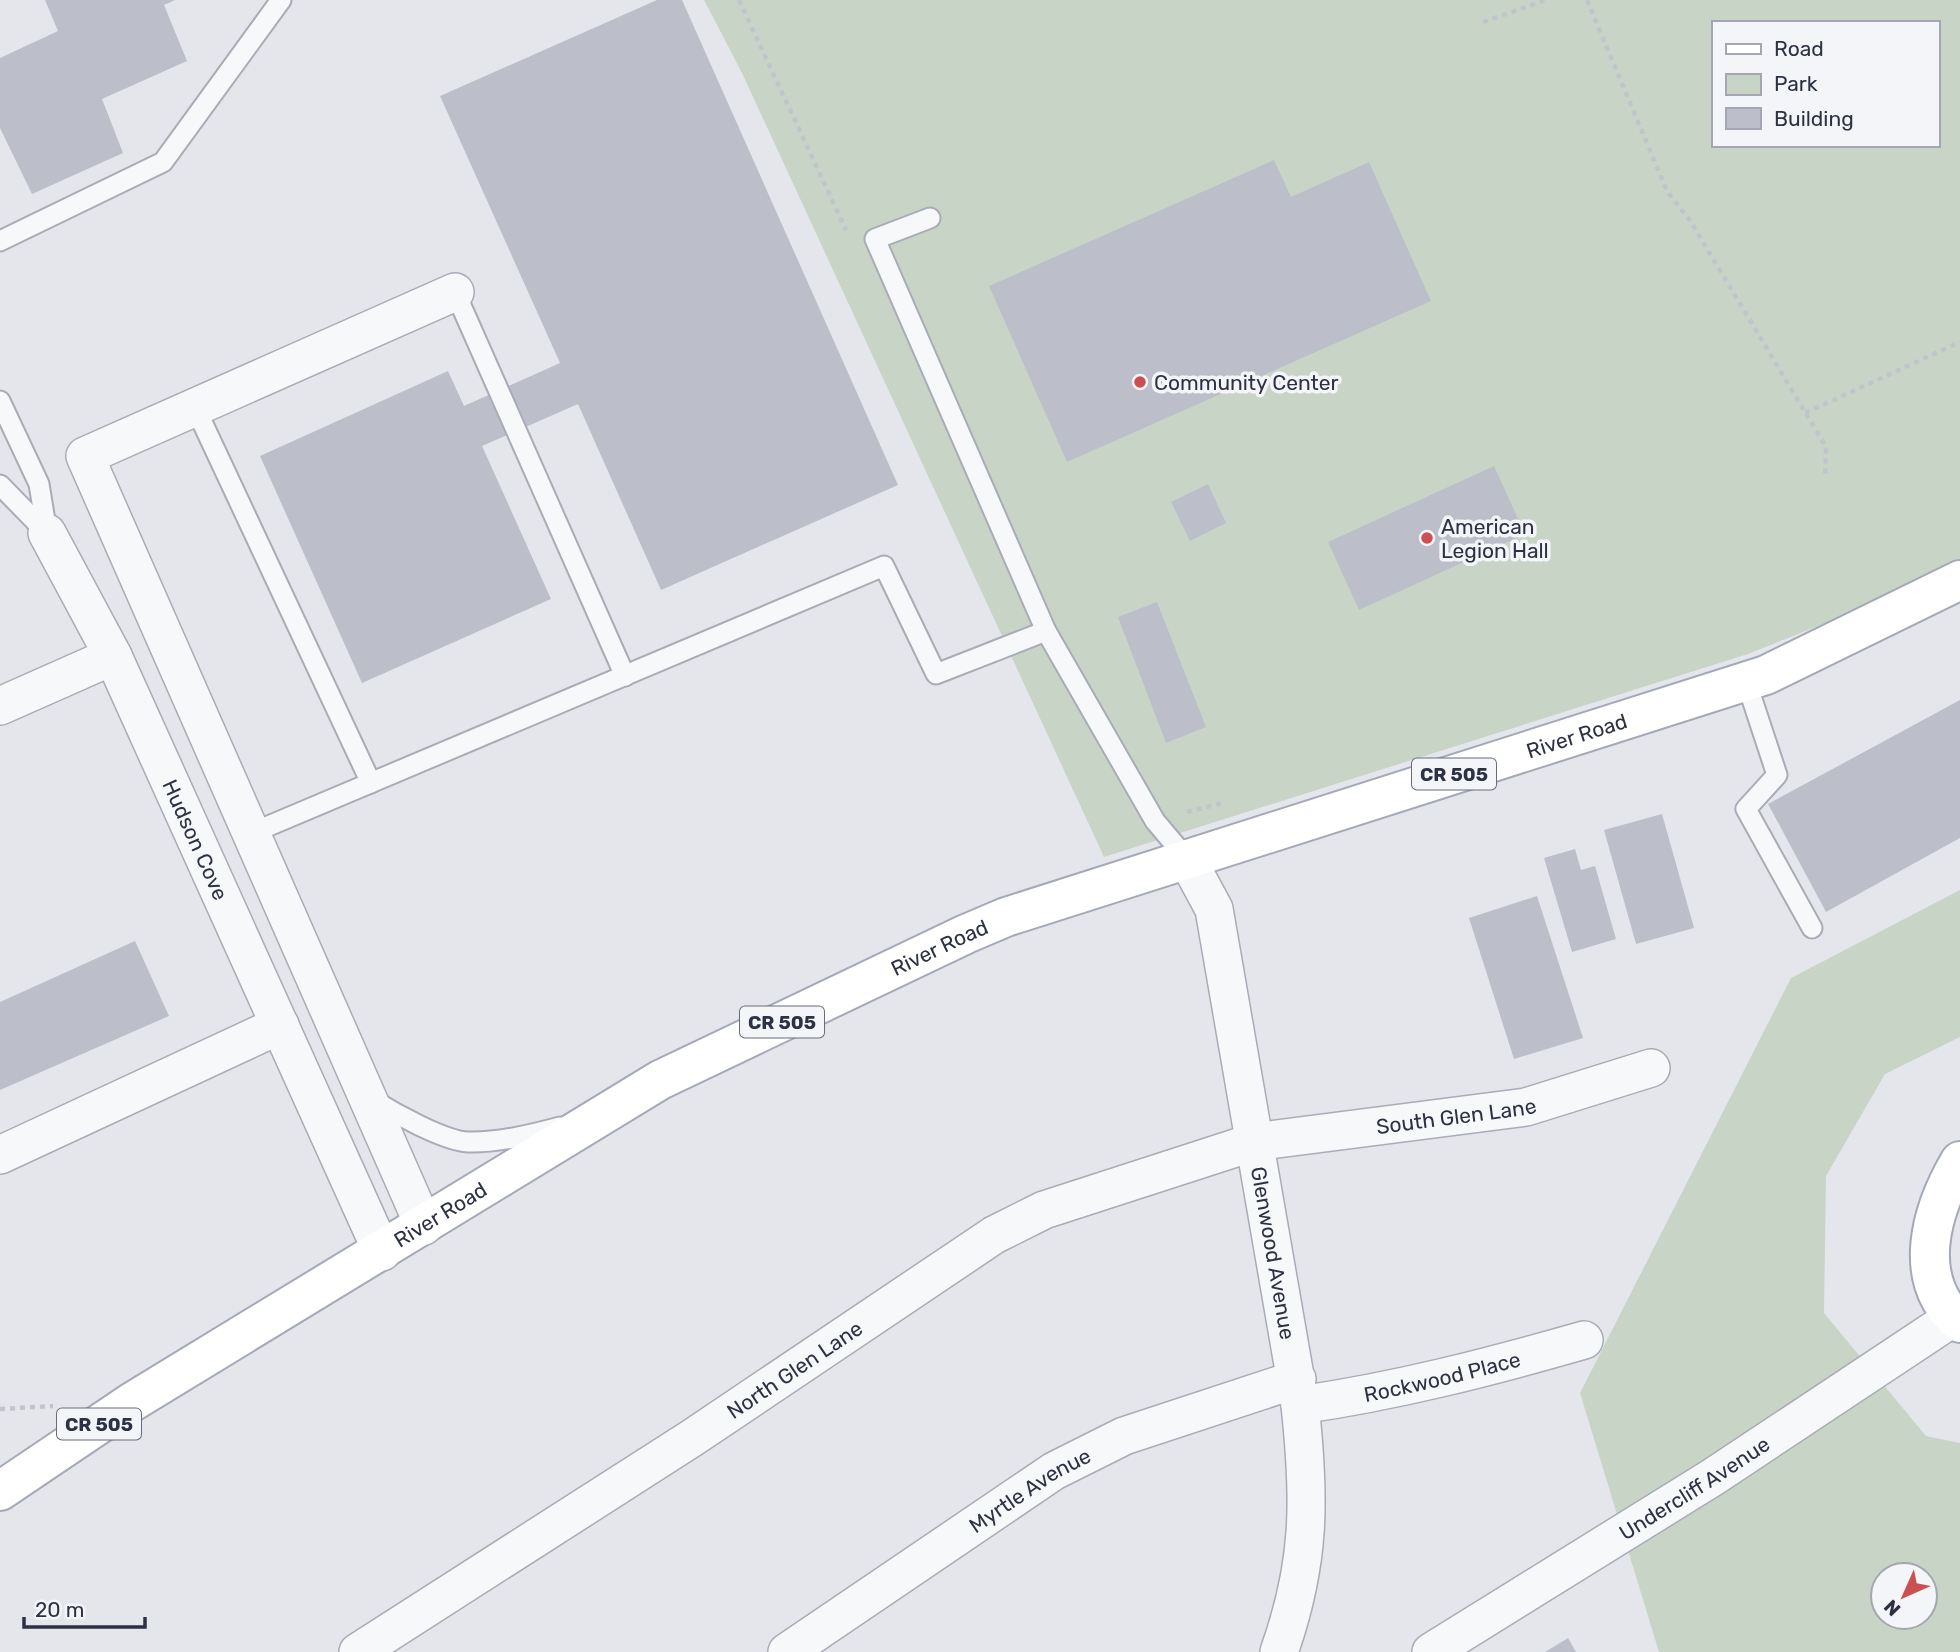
<svg xmlns="http://www.w3.org/2000/svg" width="1960" height="1652" font-family="Rubik,sans-serif">
  <style>
    .green { fill: #c8d5c6; fill-rule: evenodd }
    .building { fill: #bcbfc9 }
    .lines { fill: none; stroke-linecap: round; stroke-linejoin: round }
    .service-casing { stroke: #a9acb6; stroke-width: 23 }
    .minor-casing { stroke: #a9acb6; stroke-width: 40 }
    .primary-casing { stroke: #a4a9b7; stroke-width: 42 }
    .path { stroke: #c2c4cb; stroke-width: 4.5; stroke-dasharray: 5 5; stroke-linecap: butt }
    .service { stroke: #f7f8fa; stroke-width: 19 }
    .minor { stroke: #f7f8fa; stroke-width: 37 }
    .primary { stroke: #fff; stroke-width: 38 }
    .poi-dot { fill: #ca5051; stroke: #f4f5f9; stroke-width: 2.5 }
    .labels { text-anchor: middle; dominant-baseline: central; stroke-width: 7; stroke-linejoin: round; paint-order: stroke }
    .shield { fill: #f4f5f9; stroke: #686c7a; stroke-width: 2 }
    .shield-label { font-size: 19px; font-weight: bold; fill: #2c3144 }
    .poi-label { font-size: 21px; fill: #2c3144; stroke: #f4f5f9; text-anchor: start }
    .street-label { font-size: 21px; fill: #2c3144; stroke: #f4f5f9 }
  </style>
  <rect width="100%" height="100%" fill="#e4e6ec"/>
  <g class="green">
    <path d="M 704,0 L 1960,0 L 1960,569 L 1748,654 L 1104,857 L 742,73 ZM 1713,23 L 1937,23 L 1937,145 L 1713,145 Z"/>
    <path d="M 1960,890 L 1960,1037 L 1885,1074 L 1826,1176 L 1824,1313 L 1926,1436 L 1960,1443 L 1960,1652 L 1659,1652 L 1580,1393 L 1791,978 ZM 1883,1575 L 1925,1575 L 1925,1617 L 1883,1617 Z"/>
  </g>
  <g class="building">
    <polygon points="45,0 175,0 164,5 187,61 102,99 123,153 32,194 0,128 0,58 58,31"/>
    <polygon points="657,0 682,0 898,485 661,590 578,404 482,446 551,599 362,683 260,456 448,371 464,406 560,363 440,96"/>
    <polygon points="1274,160 1291,197 1369,162 1431,301 1067,462 989,286"/>
    <polygon points="1494,466 1525,534 1359,610 1328,542"/>
    <polygon points="1208,484 1226,523 1190,541 1171,502"/>
    <polygon points="1157,602 1206,727 1166,743 1118,617"/>
    <polygon points="1960,700 1960,838 1826,912 1768,804"/>
    <polygon points="1662,814 1694,928 1636,944 1604,830"/>
    <polygon points="1575,849 1581,870 1595,866 1616,939 1572,952 1544,858"/>
    <polygon points="1537,896 1583,1038 1514,1059 1469,918"/>
    <polygon points="135,941 169,1016 0,1090 0,1002"/>
    <polygon points="1568,1638 1576,1652 1545,1652"/>
  </g>
  <g class="lines">
    <defs>
      <g id="service">
        <polyline points="930,218 875,239 1046,631 1155,821 1187,859"/>
        <polyline points="0,241 163,162 281,0"/>
        <polyline points="455,292 625,676"/>
        <polyline points="0,401 39,484 47,533"/>
        <polyline points="195,407 371,783"/>
        <polyline points="0,485 47,533"/>
        <polyline points="1746,681 1777,775 1746,809 1812,928"/>
        <polyline points="252,833 884,566 936,674 1046,631"/>
        <path d="M 373,1100 C 394,1113 444,1141 468,1142 C 498,1143 531,1135 560,1127"/>
      </g>
      <g id="minor">
        <path id="s1" d="M 47,533 L 113,656 L 382,1252"/>
        <polyline points="0,706 113,656"/>
        <path id="s2" d="M 1187,859 L 1214,909 L 1300,1405 C 1310,1498 1311,1562 1279,1652"/>
        <polyline points="0,1155 280,1025"/>
        <polyline points="424,1226 85,456 455,292"/>
        <path id="s3" d="M 1300,1405 C 1397,1391 1490,1367 1584,1340"/>
        <path id="s4" d="M 358,1652 L 692,1438 L 994,1235 L 1044,1210 L 1254,1142 L 1526,1107 L 1651,1068"/>
        <path id="s5" d="M 787,1652 L 1054,1471 L 1124,1436 L 1297,1379"/>
        <path id="s6" d="M 1431,1652 L 1713,1477 L 1954,1317"/>
      </g>
      <g id="primary">
        <path d="M 1960,1161 C 1931,1210 1910,1279 1960,1323"/>
        <path id="s7" d="M 0,1491 L 132,1402 L 660,1080 L 966,934 L 1006,917 L 1766,675 L 1960,580"/>
      </g>
    </defs>
    <use href="#service" class="service-casing"/>
    <use href="#minor" class="minor-casing"/>
    <use href="#primary" class="primary-casing"/>
    <g class="path">
      <polyline points="739,0 846,230"/>
      <polyline points="1587,0 1667,191 1691,222 1826,447 1825,478"/>
      <polyline points="1483,22 1546,0"/>
      <polyline points="1805,413 1960,342"/>
      <polyline points="1187,812 1226,802"/>
      <polyline points="0,1409 53,1406"/>
    </g>
    <use href="#service" class="service"/>
    <use href="#minor" class="minor"/>
    <use href="#primary" class="primary"/>
  </g>
  <g class="poi-dot">
    <circle cx="1140" cy="382" r="7"/>
    <circle cx="1427" cy="538" r="7"/>
  </g>
  <g class="labels">
    <g class="shield">
      <rect x="1412" y="758.5" width="84" height="31" rx="5"/>
      <rect x="740" y="1006.5" width="84" height="31" rx="5"/>
      <rect x="57" y="1408.5" width="84" height="31" rx="5"/>
    </g>
    <g class="shield-label">
      <text x="1454" y="774">CR 505</text>
      <text x="782" y="1022">CR 505</text>
      <text x="99" y="1424">CR 505</text>
    </g>
    <g class="poi-label">
      <text x="1154" y="382">Community Center</text>
      <text x="1441" y="526">American<tspan x="1441" dy="24">Legion Hall</tspan></text>
    </g>
    <g class="street-label">
      <text stroke="none"><textPath href="#s7" startOffset="1759">River Road</textPath></text>
      <text stroke="none"><textPath href="#s1" startOffset="341">Hudson Cove</textPath></text>
      <text stroke="none"><textPath href="#s7" startOffset="1087">River Road</textPath></text>
      <text stroke="none"><textPath href="#s4" startOffset="1241">South Glen Lane</textPath></text>
      <text stroke="none"><textPath href="#s7" startOffset="520">River Road</textPath></text>
      <text stroke="none"><textPath href="#s2" startOffset="406">Glenwood Avenue</textPath></text>
      <text stroke="none"><textPath href="#s4" startOffset="520">North Glen Lane</textPath></text>
      <text stroke="none"><textPath href="#s3" startOffset="145">Rockwood Place</textPath></text>
      <text stroke="none"><textPath href="#s6" startOffset="310">Undercliff Avenue</textPath></text>
      <text stroke="none"><textPath href="#s5" startOffset="292">Myrtle Avenue</textPath></text>
    </g>
  </g>
  <rect x="1712" y="21" width="228" height="126" fill="#f4f5f9" stroke="#a4a7b1" stroke-width="2"/>
  <rect x="1726" y="44" width="35" height="10" fill="#ffffff" stroke="#a4a7b1" stroke-width="2"/>
  <text x="1774" y="56" font-size="21" fill="#2c3144">Road</text>
  <rect x="1726" y="74" width="35" height="21" fill="#c8d5c6" stroke="#a4a7b1" stroke-width="2"/>
  <text x="1774" y="91" font-size="21" fill="#2c3144">Park</text>
  <rect x="1726" y="108" width="35" height="21" fill="#bcbfc9" stroke="#a4a7b1" stroke-width="2"/>
  <text x="1774" y="126" font-size="21" fill="#2c3144">Building</text>
  <g transform="translate(1904 1596) rotate(225)"><circle r="33" fill="#f4f5f9" stroke="#a4a7b1" stroke-width="2"/>
  <path d="M0-5L12 26L0 18L-12 26Z" fill="#ca5051"/>
  <text y="-10" font-size="19" font-weight="bold" text-anchor="middle" fill="#2c3144">N</text>
  </g>
  <path d="M24 1617v10h121v-10" fill="none" stroke="#2c3144" stroke-width="3.5"/>
  <text x="35" y="1617" font-size="21" fill="#2c3144" stroke="#f4f5f9" stroke-width="5" paint-order="stroke">20 m</text>
</svg>
